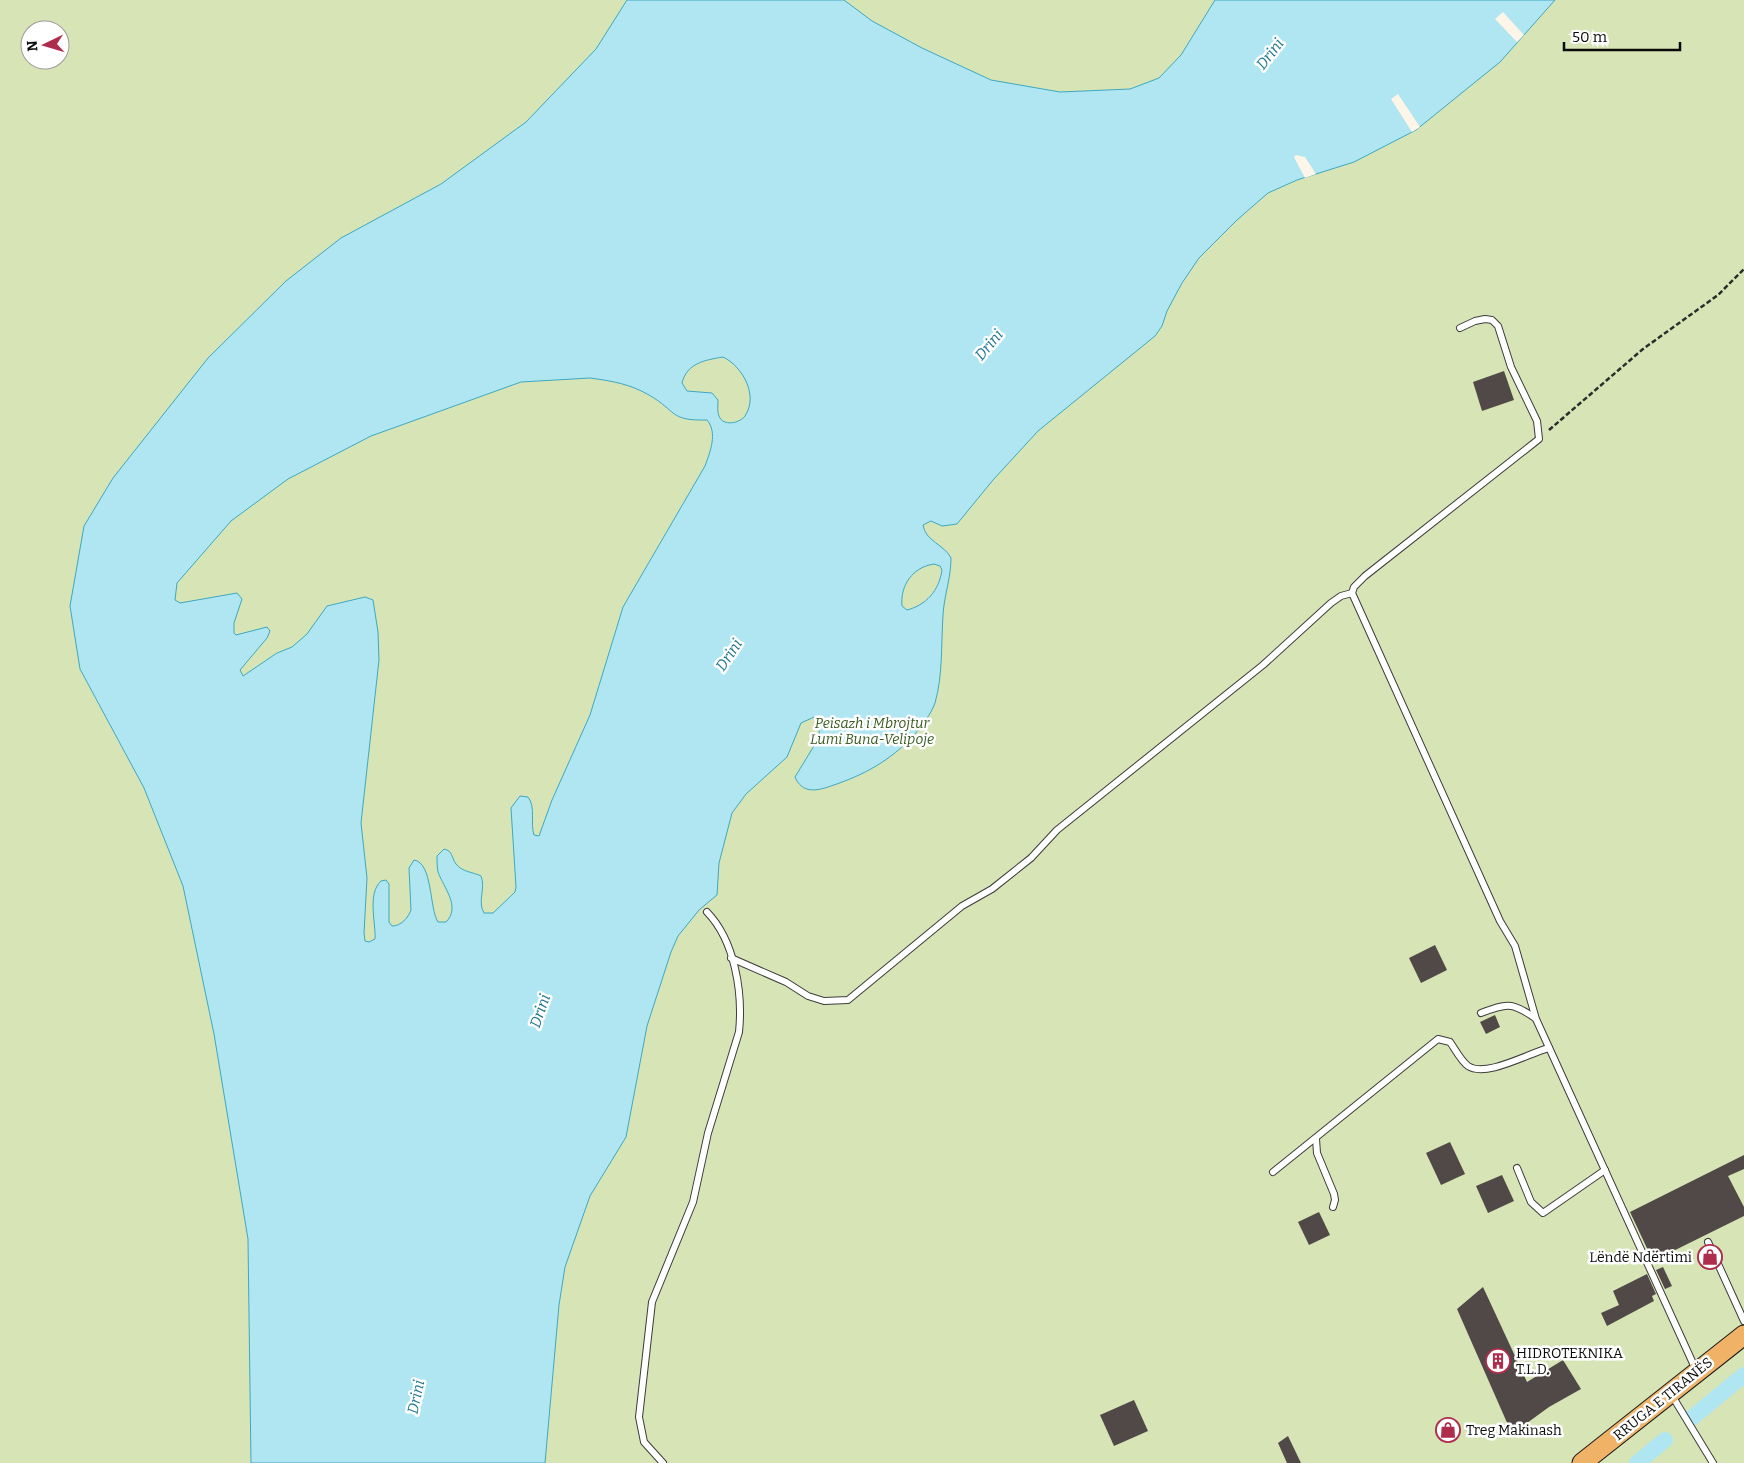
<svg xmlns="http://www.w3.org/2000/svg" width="1744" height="1463" font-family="Bitter,serif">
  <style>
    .green { fill: #d7e4b5; fill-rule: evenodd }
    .water { fill: #b0e6f1; stroke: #3da8c2; fill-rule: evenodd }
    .pier { fill: #fdf5e8 }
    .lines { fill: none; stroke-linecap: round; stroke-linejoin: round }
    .canal { stroke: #b0e6f1; stroke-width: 16 }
    .building { fill: #514947 }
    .lane-casing { stroke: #3d3d3d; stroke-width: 8 }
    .primary-casing { stroke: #1b1b1b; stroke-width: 21 }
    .path { stroke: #2c2c2c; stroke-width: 2.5; stroke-dasharray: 5 2.5; stroke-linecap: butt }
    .lane { stroke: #fff; stroke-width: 6 }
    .primary { stroke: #efb267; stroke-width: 19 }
    .labels { text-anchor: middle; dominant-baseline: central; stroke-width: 5; stroke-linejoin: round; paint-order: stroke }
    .park-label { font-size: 14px; font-style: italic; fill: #385b20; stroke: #fff }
    .poi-label { font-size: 14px; fill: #0a0a0a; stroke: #fff; text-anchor: start }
    .street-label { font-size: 14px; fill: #0a0a0a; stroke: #fff }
    .water-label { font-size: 15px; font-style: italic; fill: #1e7591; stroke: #fff }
  </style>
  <rect width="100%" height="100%" fill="#fdf5e8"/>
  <path class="green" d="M 0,0 L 1744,0 L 1744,1463 L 0,1463 ZM 30,30 L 60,30 L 60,60 L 30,60 Z"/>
  <path class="water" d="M 627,0 L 844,0 L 872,21 L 922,48 L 991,80 L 1060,92 L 1130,89 L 1159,78 L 1181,55 L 1215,0 L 1555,0 L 1500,62 L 1416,130 L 1354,162 L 1297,180 L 1268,193 L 1237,220 L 1199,258 L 1182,283 L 1167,311 L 1162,326 L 1155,336 L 1038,431 L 993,480 L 957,524 L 942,526 L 931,521 L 923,525 C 925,541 945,545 951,558 C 951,578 944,596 943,615 C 941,644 943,675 935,703 C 931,714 922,726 914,735 C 890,761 864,775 831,786 C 817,791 802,794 795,777 L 820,736 L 817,719 L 814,717 L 801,723 L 787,757 L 746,794 L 732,813 L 719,863 L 717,895 L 699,910 L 678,936 L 671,952 L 647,1026 L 626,1137 L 590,1196 L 565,1267 L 559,1305 L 545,1463 L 251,1463 L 248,1239 L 214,1034 L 183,886 L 144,788 L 80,669 L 70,606 L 84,526 L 113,478 L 208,358 L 286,281 L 341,238 L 441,184 L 526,122 L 596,49 ZM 723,357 C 742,366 759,395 745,416 C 740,423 723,427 719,416 C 717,412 718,405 718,400 L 712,393 L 687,391 L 682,383 C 687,363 705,360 723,357 ZM 590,378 C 612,381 630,384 649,395 C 677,411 669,421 707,420 C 718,433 710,452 705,466 L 623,607 L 590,715 L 552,800 L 539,836 L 534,835 C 530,823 536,807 528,797 L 520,796 L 511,808 L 516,887 L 515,892 L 493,913 L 484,913 C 477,901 486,889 481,876 C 473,872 462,872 456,864 C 451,857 453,851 444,849 L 437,856 C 437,861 437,867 438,872 C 444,888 461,907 446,922 L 438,922 C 429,908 433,863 414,860 L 409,868 L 411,910 C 408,918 401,926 392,926 L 389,922 L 389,884 L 386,880 L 381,881 C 367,894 376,923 375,939 L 369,942 L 365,941 L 364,933 L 367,878 L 361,823 L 379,660 L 378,632 L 373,600 L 365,597 L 327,606 L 307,634 L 292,647 L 277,653 L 243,676 L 240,670 L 267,638 L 270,631 L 267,627 L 236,635 L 234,633 L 234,623 L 242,599 L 237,593 L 180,603 L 175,600 L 177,583 L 231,521 L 288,479 L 371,436 L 521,382 ZM 934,564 L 940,566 L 942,570 C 939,591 926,605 907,610 L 902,606 C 900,585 913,567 934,564 Z"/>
  <g class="pier">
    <polygon points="1503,12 1524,35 1517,42 1495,19"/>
    <polygon points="1398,94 1420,127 1412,132 1391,99"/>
    <polygon points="1296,155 1305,157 1316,174 1305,178 1294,157"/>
  </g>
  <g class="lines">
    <g class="canal">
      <polyline points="1693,1417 1744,1375"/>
      <polyline points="1637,1463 1665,1440"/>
    </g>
  </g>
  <g class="building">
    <polygon points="1504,371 1514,400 1482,411 1473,382"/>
    <polygon points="1435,945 1447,970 1421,983 1409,958"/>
    <polygon points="1495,1015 1500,1027 1486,1034 1480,1022"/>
    <polygon points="1450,1142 1465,1174 1441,1185 1426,1153"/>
    <polygon points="1744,1155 1744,1169 1728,1176 1744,1207 1744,1216 1653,1261 1630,1212"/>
    <polygon points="1502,1175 1514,1201 1488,1213 1476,1186"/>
    <polygon points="1319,1212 1330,1235 1309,1245 1298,1222"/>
    <polygon points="1663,1267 1672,1286 1665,1289 1656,1270"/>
    <polygon points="1647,1274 1656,1294 1652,1296 1654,1301 1607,1326 1601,1313 1619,1305 1613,1291"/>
    <polygon points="1483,1287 1527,1382 1563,1360 1581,1389 1549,1407 1512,1434 1457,1309"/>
    <polygon points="1134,1400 1148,1431 1114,1446 1100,1415"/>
    <polygon points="1288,1436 1301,1463 1287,1463 1278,1443"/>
  </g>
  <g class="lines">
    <defs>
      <g id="lane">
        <polyline points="1460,328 1475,321 1485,319 1492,320 1498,326 1511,367 1537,421 1539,439 1365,576 1354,587 1352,593 1500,921 1515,946 1536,1019 1696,1370"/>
        <polyline points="731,958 786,982 808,996 824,1001 848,1000 962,906 992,889 1031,858 1057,830 1263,665 1331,603 1341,596 1352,593"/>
        <path d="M 1481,1013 C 1507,1003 1512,1002 1535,1018"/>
        <polyline points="1316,1139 1317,1153 1334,1194 1335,1200 1333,1207"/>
        <polyline points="1517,1168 1531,1202 1543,1213 1605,1170"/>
        <path d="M 1273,1172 L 1438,1039 L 1450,1042 C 1455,1049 1461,1061 1468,1066 C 1486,1078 1529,1053 1549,1048"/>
        <polyline points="1708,1242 1744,1321"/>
        <polyline points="1671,1394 1713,1463"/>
        <path d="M 663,1463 L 644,1442 L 639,1417 L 652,1302 L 693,1202 L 708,1133 L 739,1032 C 743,993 735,941 707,912"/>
      </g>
      <polyline id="primary" points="1582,1463 1744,1335"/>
    </defs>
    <use href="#lane" class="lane-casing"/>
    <use href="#primary" class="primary-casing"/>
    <polyline class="path" points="1549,430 1643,349 1718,295 1744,269"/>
    <use href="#lane" class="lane"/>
    <use href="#primary" class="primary"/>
  </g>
  <defs>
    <symbol id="shop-ring" viewBox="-11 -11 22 22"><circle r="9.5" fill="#fff" stroke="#ae2d4d" stroke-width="1.5"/><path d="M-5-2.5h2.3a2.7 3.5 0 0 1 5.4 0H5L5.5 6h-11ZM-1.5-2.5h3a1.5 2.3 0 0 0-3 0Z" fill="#ae2d4d"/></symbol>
    <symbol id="building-ring" viewBox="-11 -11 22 22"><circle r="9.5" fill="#fff" stroke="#ae2d4d" stroke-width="1.5"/><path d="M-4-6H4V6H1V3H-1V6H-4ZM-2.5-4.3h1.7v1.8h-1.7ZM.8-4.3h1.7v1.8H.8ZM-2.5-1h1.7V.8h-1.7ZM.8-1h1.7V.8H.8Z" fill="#ae2d4d"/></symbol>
  </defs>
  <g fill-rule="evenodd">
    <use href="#shop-ring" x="1696" y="1243" width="28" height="28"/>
    <use href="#building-ring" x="1484" y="1347" width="28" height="28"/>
    <use href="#shop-ring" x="1434" y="1416" width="28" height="28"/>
  </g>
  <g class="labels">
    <g class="park-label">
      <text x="872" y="723">Peisazh i Mbrojtur<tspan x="872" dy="16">Lumi Buna-Velipoje</tspan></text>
    </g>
    <g class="poi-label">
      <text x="1692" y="1257" text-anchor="end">Lëndë Ndërtimi</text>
      <text x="1516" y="1353">HIDROTEKNIKA<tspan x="1516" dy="16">T.L.D.</tspan></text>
      <text x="1466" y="1430">Treg Makinash</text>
    </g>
    <g class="street-label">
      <text transform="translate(1663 1399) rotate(-39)">RRUGA E TIRANËS</text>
    </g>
    <g class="water-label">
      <text transform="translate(1270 54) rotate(-52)">Drini</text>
      <text transform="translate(989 345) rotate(-50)">Drini</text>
      <text transform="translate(729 655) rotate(-56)">Drini</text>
      <text transform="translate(540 1011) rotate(-71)">Drini</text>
      <text transform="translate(416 1397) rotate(-78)">Drini</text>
    </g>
  </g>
  <g transform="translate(45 45) rotate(265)"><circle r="24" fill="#ffffff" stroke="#9d9d9d"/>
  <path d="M0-4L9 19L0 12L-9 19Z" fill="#ae2d4d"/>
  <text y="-8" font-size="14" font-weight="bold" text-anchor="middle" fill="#0a0a0a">N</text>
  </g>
  <path d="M1564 42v8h116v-8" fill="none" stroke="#0a0a0a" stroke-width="2.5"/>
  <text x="1572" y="42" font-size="15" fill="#0a0a0a" stroke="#ffffff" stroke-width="4" paint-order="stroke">50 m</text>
</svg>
